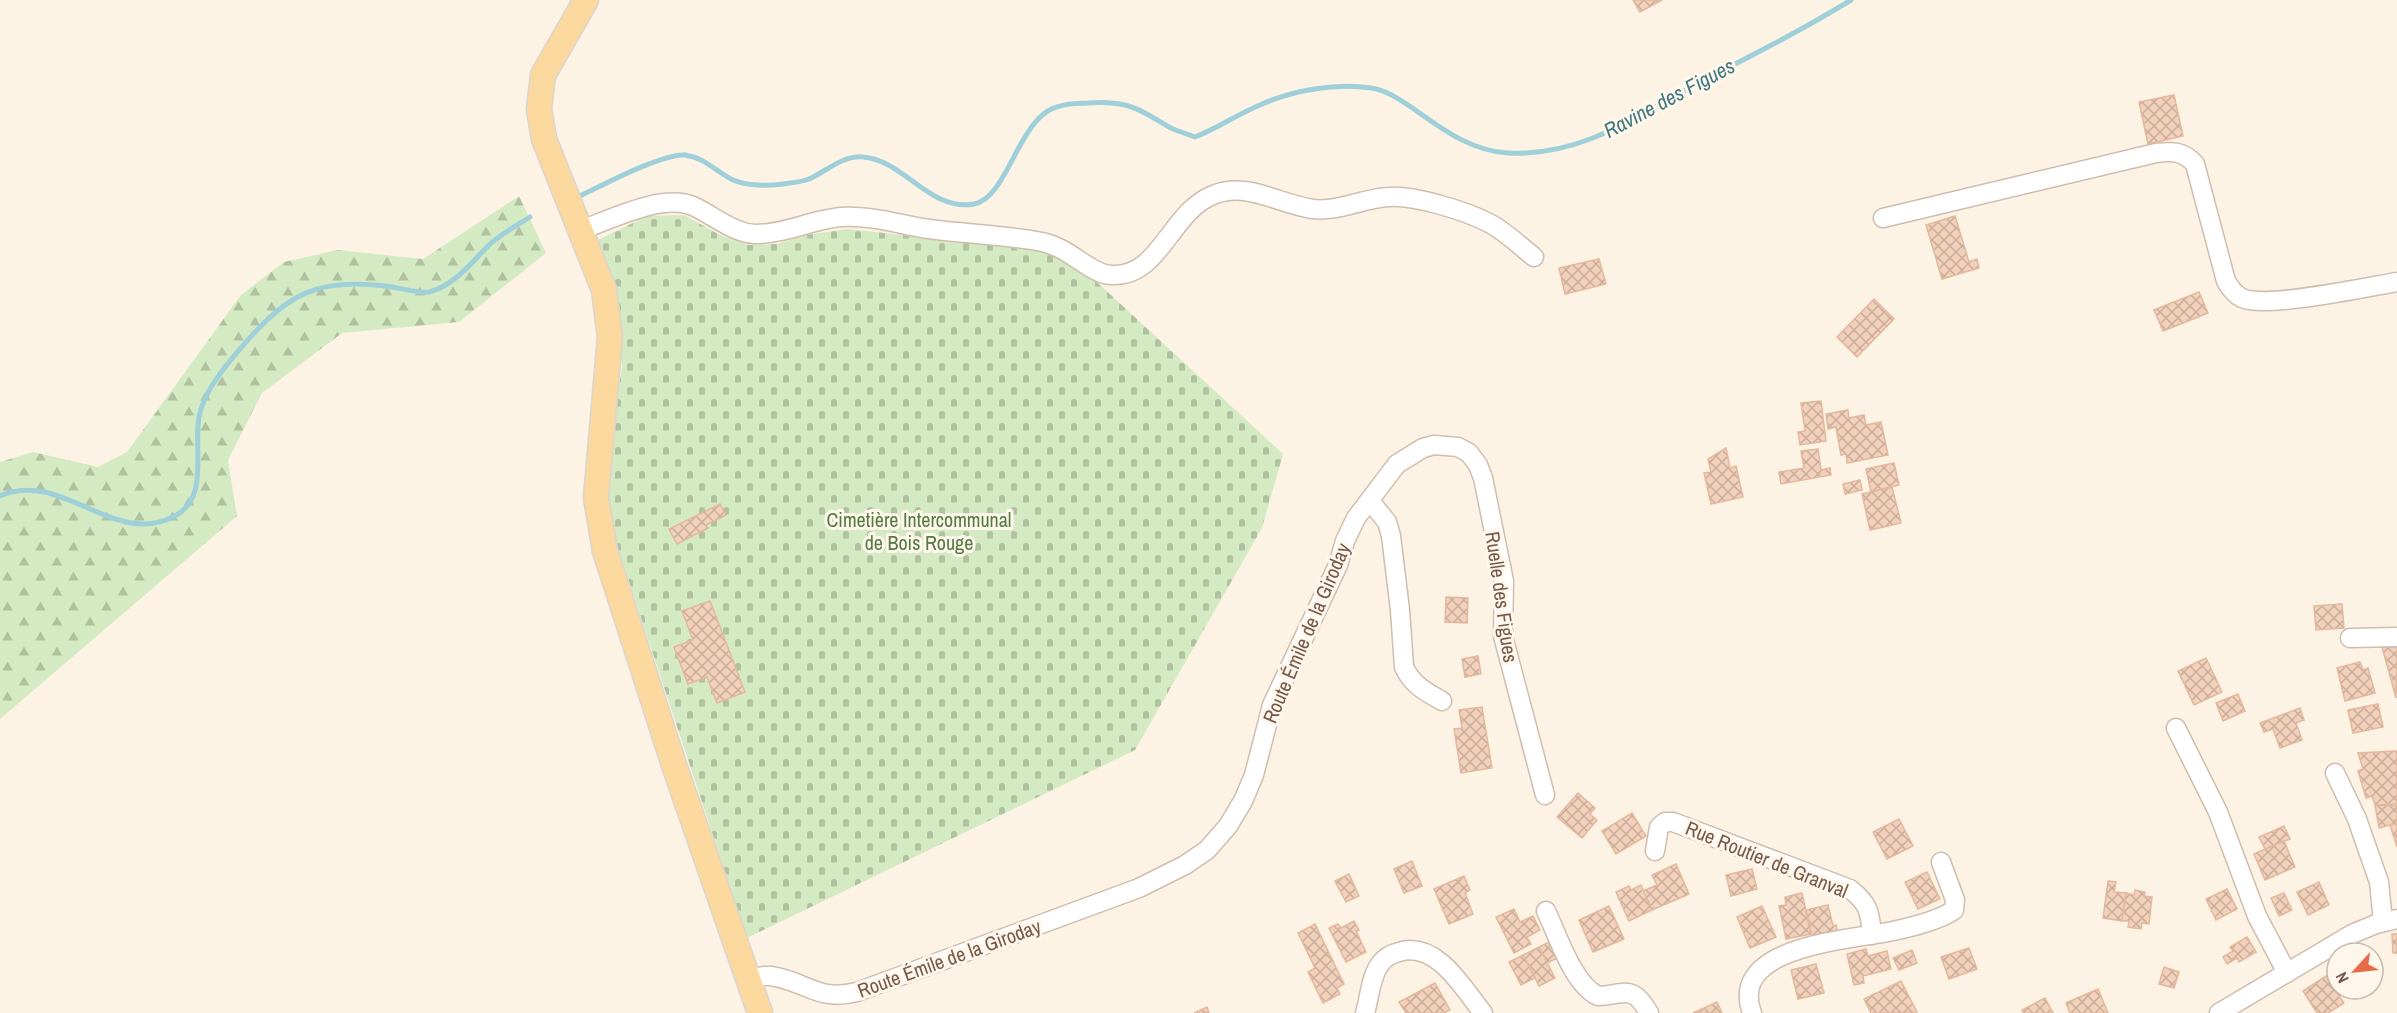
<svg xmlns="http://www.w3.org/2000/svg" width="2397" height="1013" font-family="'Archivo Narrow',sans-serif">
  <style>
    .forest { fill: url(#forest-firs) }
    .cemetery { fill: url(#cemetery-stones) }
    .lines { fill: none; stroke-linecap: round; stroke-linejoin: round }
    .stream { stroke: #9fcfd8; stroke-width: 5 }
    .building { fill: url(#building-cross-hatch); stroke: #e4b89c; stroke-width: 1.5 }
    .minor-casing { stroke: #d0bdae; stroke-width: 21 }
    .major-casing { stroke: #dbd4d0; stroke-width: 27 }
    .minor { stroke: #fff; stroke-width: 18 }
    .major { stroke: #fbd89d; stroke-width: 24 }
    .labels { text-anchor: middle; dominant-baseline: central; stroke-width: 6; stroke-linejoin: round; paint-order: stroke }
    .park-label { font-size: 20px; fill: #537b42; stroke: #fff7eb }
    .street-label { font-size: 20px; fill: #75594a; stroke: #fff7eb }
    .water-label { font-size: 21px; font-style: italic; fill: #407781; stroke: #fff7eb }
  </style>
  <defs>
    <pattern id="forest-firs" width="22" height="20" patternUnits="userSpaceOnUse" patternTransform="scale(1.5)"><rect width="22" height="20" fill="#d3eac3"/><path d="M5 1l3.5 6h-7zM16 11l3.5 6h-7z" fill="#b0c1a0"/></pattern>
    <pattern id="cemetery-stones" width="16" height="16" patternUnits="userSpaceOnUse" patternTransform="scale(1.5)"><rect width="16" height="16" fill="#d3eac3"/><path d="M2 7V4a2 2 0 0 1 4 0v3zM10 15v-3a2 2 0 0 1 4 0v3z" fill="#b0c1a0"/></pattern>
    <pattern id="building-cross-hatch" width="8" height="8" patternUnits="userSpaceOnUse" patternTransform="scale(1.5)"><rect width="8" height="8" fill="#f2d1bc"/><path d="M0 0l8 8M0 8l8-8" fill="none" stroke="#c9ad9b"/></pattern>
  </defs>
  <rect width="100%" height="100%" fill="#fcf3e4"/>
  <polygon class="forest" points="519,196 546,253 459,322 342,333 262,393 228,460 237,516 0,719 0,462 33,452 98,467 127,452 241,295 284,262 338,250 423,259"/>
  <polygon class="cemetery" points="684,215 720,235 748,245 777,244 806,235 848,229 1038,250 1063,259 1087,273 1283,454 1262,528 1135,750 747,938 609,521 606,492 608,459 622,367 613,285 598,240 647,216"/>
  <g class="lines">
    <g class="stream">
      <path d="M 580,196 C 603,185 663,153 685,155 C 706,158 716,172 733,180 C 747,186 768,186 783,184 C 792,183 801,182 809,179 C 827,171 843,155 863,157 C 904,160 930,212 974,204 C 1004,199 1016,134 1045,113 C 1056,104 1075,103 1088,103 C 1100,102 1113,102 1125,105 C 1143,109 1157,121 1173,129 C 1180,132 1188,134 1195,137 C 1218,128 1238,114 1260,105 C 1293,90 1335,83 1371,88 C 1386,90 1399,99 1411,107 C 1441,128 1470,151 1508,153 C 1582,157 1638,115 1700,82 C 1751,56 1802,30 1851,0"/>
      <path d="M 0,496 C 62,469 112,547 173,517 C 213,498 190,443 201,409 C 209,384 229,362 246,342 C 289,293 319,278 385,286 C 397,287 419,294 429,292 C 454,286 472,262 489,245 C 501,234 516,226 530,217"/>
    </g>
  </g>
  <g class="building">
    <polygon points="1633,0 1662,0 1640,12"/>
    <polygon points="2174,95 2183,136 2148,144 2139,102"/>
    <polygon points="1955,216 1969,262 1977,259 1979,268 1942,279 1926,225"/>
    <polygon points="1599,259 1606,284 1565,294 1559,268"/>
    <polygon points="2199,292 2208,313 2163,331 2154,310"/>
    <polygon points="1874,299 1894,319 1857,357 1837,337"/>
    <polygon points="1821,401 1826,441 1800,445 1798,432 1805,431 1801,403"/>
    <polygon points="1848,410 1849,418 1864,415 1866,425 1881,422 1888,455 1847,463 1846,454 1841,455 1836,427 1828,429 1826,414"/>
    <polygon points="1726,448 1730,468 1736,466 1743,497 1711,504 1704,473 1711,472 1708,459"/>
    <polygon points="1818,449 1821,470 1830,468 1831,475 1781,484 1779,472 1804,468 1801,451"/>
    <polygon points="1894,463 1899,485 1871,492 1866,469"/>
    <polygon points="1860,480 1862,490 1845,494 1843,484"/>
    <polygon points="1892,487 1901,523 1870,530 1862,494"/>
    <polygon points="720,504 726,515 706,525 708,528 677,544 669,529"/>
    <polygon points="1446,597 1468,598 1467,623 1445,622"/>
    <polygon points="710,601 745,692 717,703 707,677 688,684 674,647 693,640 682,611"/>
    <polygon points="2342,604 2344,628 2316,630 2314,606"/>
    <polygon points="2382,647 2397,647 2396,698"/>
    <polygon points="1478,656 1481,674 1465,677 1462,659"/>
    <polygon points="2206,658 2222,692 2194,705 2178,671"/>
    <polygon points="2360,662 2363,670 2368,668 2375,693 2345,701 2337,668"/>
    <polygon points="2238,694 2245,711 2223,721 2216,703"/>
    <polygon points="2378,704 2383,727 2353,733 2348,710"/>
    <polygon points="1482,707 1492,768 1461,773 1454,729 1462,728 1459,710"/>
    <polygon points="2300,708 2304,720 2296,723 2302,740 2280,748 2273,729 2264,732 2260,723"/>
    <polygon points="2397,751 2397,804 2375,805 2372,796 2366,798 2358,771 2363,769 2358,753"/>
    <polygon points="1578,793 1595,808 1590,814 1597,820 1582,838 1557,817"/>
    <polygon points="2375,805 2397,806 2397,823 2379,828"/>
    <polygon points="1632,813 1646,836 1616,854 1602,831"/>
    <polygon points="1899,819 1913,846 1887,859 1873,832"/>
    <polygon points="2397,823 2397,847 2390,825"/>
    <polygon points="2284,826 2290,839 2265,849 2259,837"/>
    <polygon points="2284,841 2295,867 2265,880 2254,854"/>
    <polygon points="1412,861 1422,886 1404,893 1394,869"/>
    <polygon points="1676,864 1689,894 1652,910 1643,891 1657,885 1652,875"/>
    <polygon points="1752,869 1757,889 1731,896 1726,875"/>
    <polygon points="1927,872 1940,899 1918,909 1905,882"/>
    <polygon points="1349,874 1359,896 1346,902 1335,881"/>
    <polygon points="1464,876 1470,890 1465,893 1473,914 1449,924 1434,889"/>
    <polygon points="2108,881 2116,882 2114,892 2126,893 2122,921 2103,918"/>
    <polygon points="2319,882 2329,905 2308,915 2297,892"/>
    <polygon points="1641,885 1652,910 1629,921 1616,892 1629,886 1631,890"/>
    <polygon points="2227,889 2237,909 2216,920 2206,899"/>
    <polygon points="2135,890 2145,892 2144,896 2152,897 2149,924 2142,923 2141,929 2128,927 2129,921 2122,921 2126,893 2134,895"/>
    <polygon points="1802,893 1811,934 1786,939 1779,906 1786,905 1785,897"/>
    <polygon points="2284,893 2292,910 2279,916 2271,898"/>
    <polygon points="1828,905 1833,926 1836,925 1838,935 1813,941 1806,910"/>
    <polygon points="1609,906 1624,939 1593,952 1579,920"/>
    <polygon points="1762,906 1776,937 1750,948 1737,917"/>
    <polygon points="1514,909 1520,922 1533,916 1540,930 1527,937 1531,944 1514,953 1496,917"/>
    <polygon points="1354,921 1359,930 1356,931 1366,952 1346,962 1329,928 1338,924 1341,928"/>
    <polygon points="1315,924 1344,984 1337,988 1340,994 1323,1003 1308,972 1315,968 1298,933"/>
    <polygon points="2392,934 2397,934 2397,953 2393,953"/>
    <polygon points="2247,937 2256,952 2239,962 2237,958 2227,964 2223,957 2233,951 2230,947"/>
    <polygon points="1549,942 1558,958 1547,963 1539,947"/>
    <polygon points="1539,947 1555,978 1539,986 1523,955"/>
    <polygon points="1969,948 1977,969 1949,979 1941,957"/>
    <polygon points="1866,949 1868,956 1887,951 1891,969 1863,976 1864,983 1854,985 1847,954"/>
    <polygon points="1912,950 1917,963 1899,970 1893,958"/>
    <polygon points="1523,955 1535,978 1521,985 1509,962"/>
    <polygon points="1816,964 1824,993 1798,999 1791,970"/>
    <polygon points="2164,967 2179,972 2174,988 2159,984"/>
    <polygon points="2326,976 2344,1003 2328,1013 2317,1013 2303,991"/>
    <polygon points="1901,981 1917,1012 1871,1013 1864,999"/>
    <polygon points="1435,983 1450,1010 1444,1013 1406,1013 1399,1002"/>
    <polygon points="2098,989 2108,1013 2070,1013 2066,1003"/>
    <polygon points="2045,998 2053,1013 2023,1013 2022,1010"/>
    <polygon points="1717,1002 1722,1013 1693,1013"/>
    <polygon points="1207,1007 1209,1013 1194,1013"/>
  </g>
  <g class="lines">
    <defs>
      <g id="minor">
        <path d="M 1883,218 L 2156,153 C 2173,151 2183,151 2195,164 L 2226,281 C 2230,288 2235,295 2242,298 C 2266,309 2367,287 2397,282"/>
        <path d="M 581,230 C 612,219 664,192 695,207 C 714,216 735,234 756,234 C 786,234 813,219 842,217 C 871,215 901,225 929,229 C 966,234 1006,235 1042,242 C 1069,247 1090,274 1111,275 C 1160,278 1170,212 1213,195 C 1247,181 1278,204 1313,209 C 1339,212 1363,198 1389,197 C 1414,195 1466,211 1489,223 C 1505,231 1520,246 1534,257"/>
        <path d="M 1370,501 L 1387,522 L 1391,536 L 1400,610 L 1404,667 C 1412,685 1426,692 1442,701"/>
        <polyline points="2350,638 2397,637"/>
        <polyline points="2176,728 2218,812 2257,916 2287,973"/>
        <polyline points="2335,773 2357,819 2379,882 2383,922"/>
        <path d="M 1655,851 L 1659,827 L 1665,822 L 1673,822 L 1850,889 C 1869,904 1870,912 1872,935"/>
        <path d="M 1546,911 C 1558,936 1573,984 1598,996 C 1624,995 1632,983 1649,1013"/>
        <path d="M 748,979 C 755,978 764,975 771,976 C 806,981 817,1002 857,992 L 1139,888 L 1185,865 L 1207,850 L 1228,826 L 1243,801 L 1254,775 L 1272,705 L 1338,565 L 1345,541 L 1356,518 L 1397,464 L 1423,448 L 1434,445 L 1458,447 L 1469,453 L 1478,465 L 1483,478 L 1504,581 L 1503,636 L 1545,795"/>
        <path d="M 1365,1013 C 1370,997 1370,978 1380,964 C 1385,957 1391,954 1399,952 C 1436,940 1463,988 1483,1013"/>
        <path d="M 1752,1013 C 1727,945 1852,940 1893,931 C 1912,927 1938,921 1954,910 L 1955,900 L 1941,862"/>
        <polyline points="2219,1013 2352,934 2376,924 2397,919"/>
      </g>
      <polyline id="major" points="586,0 543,75 539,109 544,139 604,290 610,337 596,498 605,551 674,765 760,1013"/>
    </defs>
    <use href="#minor" class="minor-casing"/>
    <use href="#major" class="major-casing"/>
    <use href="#minor" class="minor"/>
    <use href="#major" class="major"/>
  </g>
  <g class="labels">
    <g class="park-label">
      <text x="919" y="519">Cimetière Intercommunal<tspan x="919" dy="23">de Bois Rouge</tspan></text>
    </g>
    <g class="street-label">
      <text transform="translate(1502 597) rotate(82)">Ruelle des Figues</text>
      <text transform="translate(1306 633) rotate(-67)">Route Émile de la Giroday</text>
      <text transform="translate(1767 859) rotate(22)">Rue Routier de Granval</text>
      <text transform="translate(949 958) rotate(-20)">Route Émile de la Giroday</text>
    </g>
    <g class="water-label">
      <text transform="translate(1669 98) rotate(-28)">Ravine des Figues</text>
    </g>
  </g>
  <g transform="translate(2355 971) rotate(243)"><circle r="28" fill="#fff7eb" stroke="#c8b8ab" stroke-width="1.5"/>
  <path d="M0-4.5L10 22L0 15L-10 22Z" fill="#e66c49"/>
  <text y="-9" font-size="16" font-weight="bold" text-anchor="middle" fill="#75594a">N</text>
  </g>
</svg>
